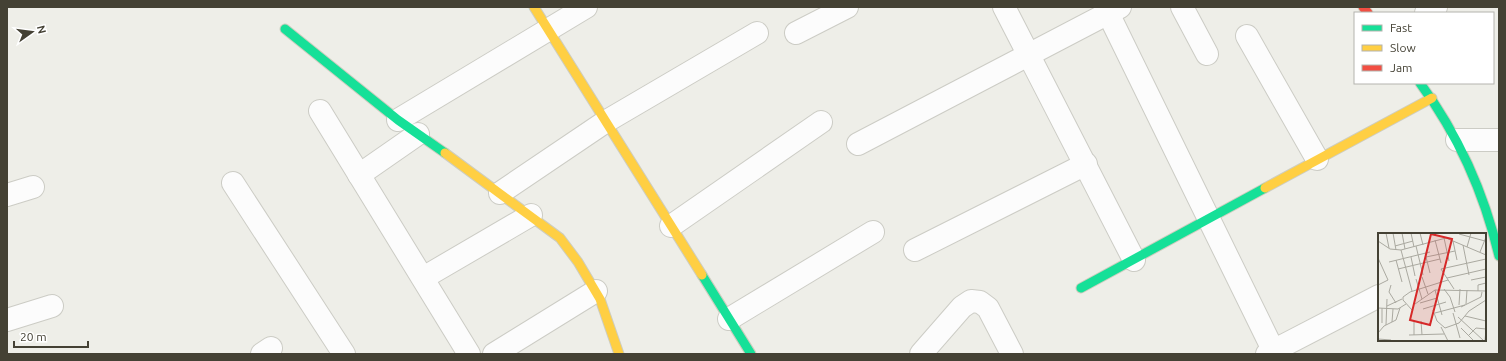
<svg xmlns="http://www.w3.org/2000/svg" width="1506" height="361" font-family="Ubuntu,sans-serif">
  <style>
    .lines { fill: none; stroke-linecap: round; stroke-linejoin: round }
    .street-casing { stroke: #ccccc5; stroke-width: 24 }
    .fast-casing { stroke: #cecdbf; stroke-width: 11 }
    .slow-casing { stroke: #cecdbf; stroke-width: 11 }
    .jam-casing { stroke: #cecdbf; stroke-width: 11 }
    .street { stroke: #fcfcfc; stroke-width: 22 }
    .fast { stroke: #16e098; stroke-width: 9 }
    .slow { stroke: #ffcf43; stroke-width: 9 }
    .jam { stroke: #f24e42; stroke-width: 9 }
    .inset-road { fill: none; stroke: #aaa9a0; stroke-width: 1 }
    .view { fill: #d62828; fill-opacity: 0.15; stroke: #d62828; stroke-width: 2 }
    .inset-edge { fill: none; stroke: #444134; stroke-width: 2 }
  </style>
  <rect width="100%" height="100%" fill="#eeeee8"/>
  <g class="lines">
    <defs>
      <g id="street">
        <polyline points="1004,7 1134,260"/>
        <polyline points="1182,7 1207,54"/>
        <polyline points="1108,13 1275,354"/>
        <polyline points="1426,13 1436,7"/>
        <polyline points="796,33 847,7"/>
        <polyline points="1247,36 1317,159"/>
        <polyline points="320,111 469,354"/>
        <polyline points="398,120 586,7"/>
        <polyline points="1457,140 1499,140"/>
        <polyline points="858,144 1120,7"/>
        <polyline points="359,175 418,134"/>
        <polyline points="233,183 344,354"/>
        <polyline points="500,193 605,122 757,33"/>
        <polyline points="7,195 33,187"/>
        <polyline points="671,226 821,122"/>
        <polyline points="915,250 1086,164"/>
        <polyline points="423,278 531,215"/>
        <polyline points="729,319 873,232"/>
        <polyline points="7,320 52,306"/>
        <polyline points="262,354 271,348"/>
        <polyline points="494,354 596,291"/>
        <polyline points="921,354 962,307 971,301 980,302 988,308 1012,354"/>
        <polyline points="1267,354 1379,296"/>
      </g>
      <g id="fast">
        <polyline points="285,29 398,120 445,153"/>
        <path d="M 1420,83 C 1459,136 1484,192 1499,256"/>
        <polyline points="702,275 751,354"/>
        <polyline points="1081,288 1265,188"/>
      </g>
      <g id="slow">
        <polyline points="534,7 702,275"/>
        <polyline points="445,153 560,238 578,262 600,299 619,354"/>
        <polyline points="1265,188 1432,98"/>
      </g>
      <polyline id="jam" points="1363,7 1368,13"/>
    </defs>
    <use href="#street" class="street-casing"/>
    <use href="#fast" class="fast-casing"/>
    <use href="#slow" class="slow-casing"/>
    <use href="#jam" class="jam-casing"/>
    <use href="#street" class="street"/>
    <use href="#fast" class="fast"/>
    <use href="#slow" class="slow"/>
    <use href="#jam" class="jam"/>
  </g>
  <g transform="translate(1378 233)">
    <rect width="108" height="108" fill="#eeeee8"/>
    <path class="inset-road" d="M 8,0 L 11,15M 15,0 L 18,17M 24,0 L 27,16M 33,0 L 36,14M 42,0 L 45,12M 81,1 L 107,8M 66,5 L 71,28M 57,7 L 63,30M 0,8 L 12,16 L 23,17 L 68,5 L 108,22M 75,8 L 79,27M 85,12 L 91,42M 17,13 L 35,8M 38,13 L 45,42M 89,14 L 93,0M 23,17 L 34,58M 102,19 L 108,4M 47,20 L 52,40M 33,24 L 37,43M 48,24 L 77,18M 0,25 L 10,47 L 0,52M 18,27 L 24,49M 11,29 L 52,19M 20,36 L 62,26M 44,44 L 50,61M 69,45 L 108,36M 38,46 L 44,66M 93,47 L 108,44M 13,52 L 11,59 L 18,70M 66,56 L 72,64 L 77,79M 76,56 L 63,36 L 108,26M 57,57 L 64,82M 100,58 L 100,52 L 108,50M 42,70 L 59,65M 37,71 L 57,57 L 108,58M 88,71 L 89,57M 81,72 L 82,56M 9,73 L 24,66M 83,74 L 103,64 L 104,59M 0,75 L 20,76 L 28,71M 45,76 L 68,69M 34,77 L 25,67 L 25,64 L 32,59 L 70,47M 55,77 L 59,88 L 67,95 L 81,90 L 91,78 L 108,67M 57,80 L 87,72M 75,80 L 82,105M 87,83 L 108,88M 80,84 L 106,108M 43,88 L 44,102M 14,89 L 15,76M 36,89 L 36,102M 4,90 L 4,75M 8,92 L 9,66M 63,94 L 70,108M 83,95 L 96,108M 0,100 L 6,93 L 18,87 L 22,75M 31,102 L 66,101M 90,103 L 98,95 L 108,96M 0,106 L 13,107M 107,108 L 108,96"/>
    <path class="view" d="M 53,1 L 74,6 L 52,92 L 32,87 Z"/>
    <rect width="108" height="108" class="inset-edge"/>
  </g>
  <rect width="1506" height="361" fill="none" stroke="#444134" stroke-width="16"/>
  <rect x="1354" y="12" width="140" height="72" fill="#ffffff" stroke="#b4b3ae"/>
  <rect x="1362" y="25" width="20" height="6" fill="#16e098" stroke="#b4b3ae"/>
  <text x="1390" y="32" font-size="12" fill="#444134">Fast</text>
  <rect x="1362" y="45" width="20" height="6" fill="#ffcf43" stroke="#b4b3ae"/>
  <text x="1390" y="52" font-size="12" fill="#444134">Slow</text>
  <rect x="1362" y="65" width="20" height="6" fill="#f24e42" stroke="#b4b3ae"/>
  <text x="1390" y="72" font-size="12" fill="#444134">Jam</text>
  <g transform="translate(32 32) rotate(76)" stroke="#ffffff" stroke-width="3" paint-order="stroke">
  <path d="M0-3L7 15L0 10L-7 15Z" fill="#444134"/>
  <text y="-6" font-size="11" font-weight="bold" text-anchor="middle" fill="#444134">N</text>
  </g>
  <path d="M14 341v6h74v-6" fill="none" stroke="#444134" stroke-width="2"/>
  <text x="20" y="341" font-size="12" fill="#444134" stroke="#ffffff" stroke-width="3" paint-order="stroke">20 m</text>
</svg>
